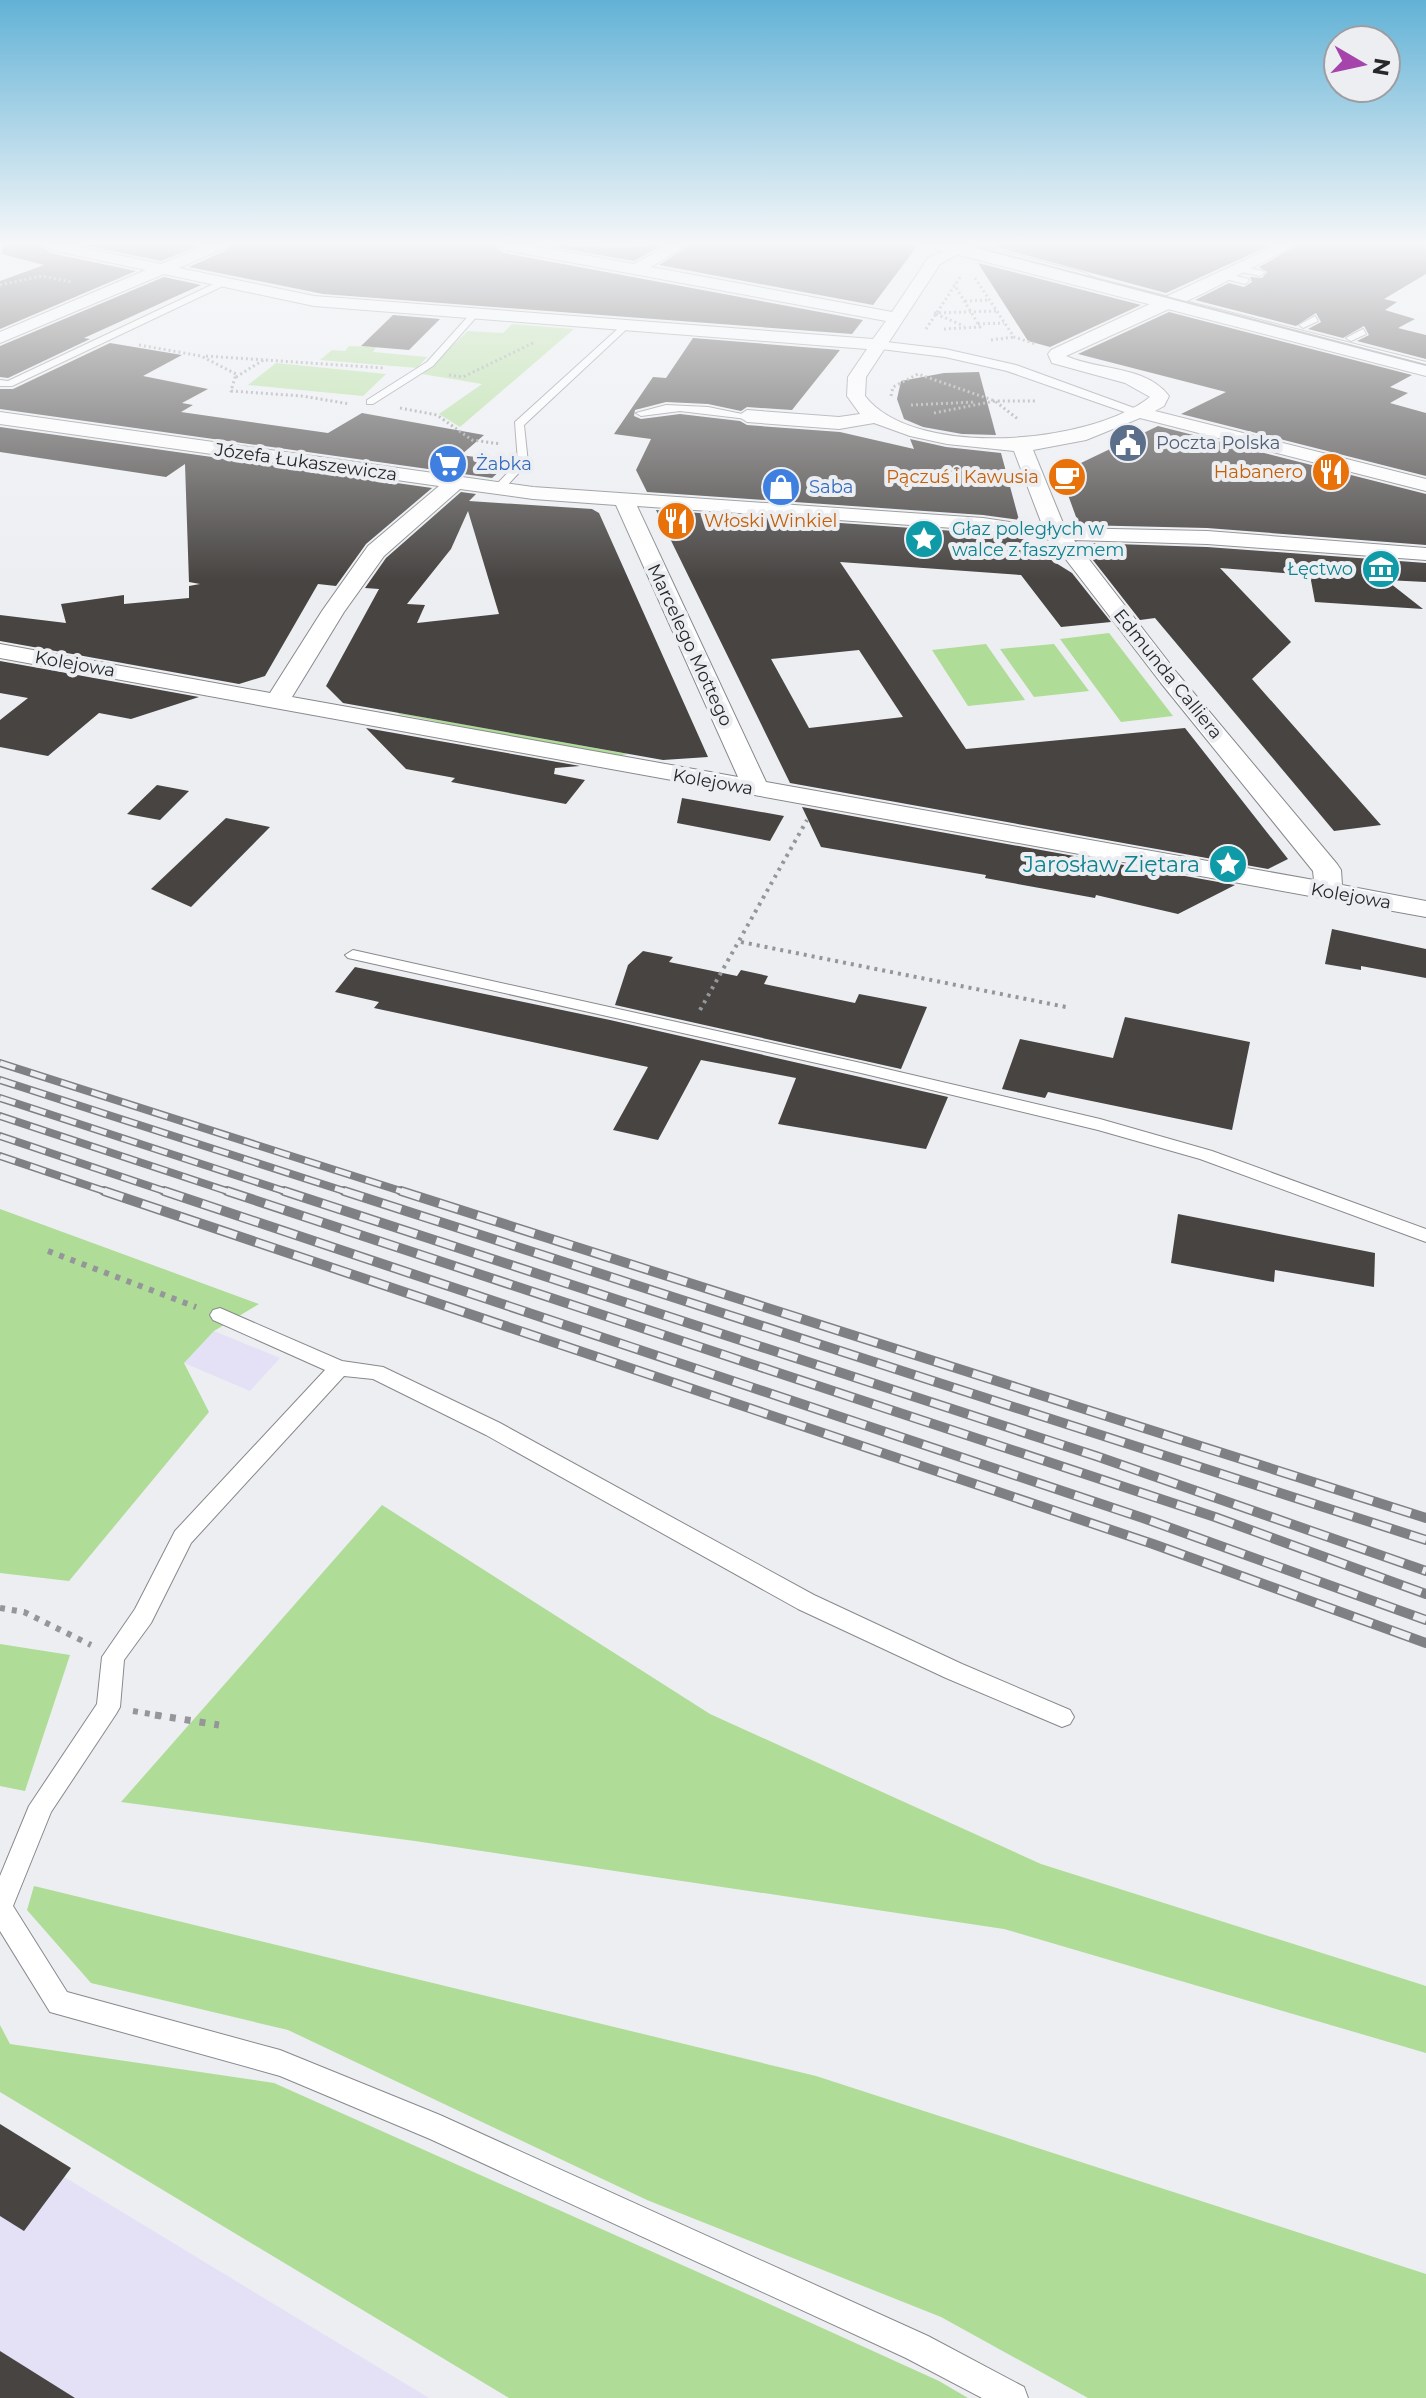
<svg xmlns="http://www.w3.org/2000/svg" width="1426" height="2398" font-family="Montserrat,sans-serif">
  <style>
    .industrial { fill: #e4e1f7 }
    .green { fill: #afdc96 }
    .building { fill: #474442; fill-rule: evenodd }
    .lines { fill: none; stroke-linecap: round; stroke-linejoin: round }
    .service-casing { stroke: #87898c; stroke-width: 2 }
    .pedestrian-casing { stroke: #87898c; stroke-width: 2 }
    .minor-casing { stroke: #87898c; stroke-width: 2 }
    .tertiary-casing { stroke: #87898c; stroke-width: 2 }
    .path-far3 { stroke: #949699; stroke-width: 3; stroke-dasharray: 2 3; stroke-linecap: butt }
    .path-far2 { stroke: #949699; stroke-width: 4; stroke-dasharray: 3 5; stroke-linecap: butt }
    .path-far1 { stroke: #949699; stroke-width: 6; stroke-dasharray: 5 7; stroke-linecap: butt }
    .path { stroke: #949699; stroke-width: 7; stroke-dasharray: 6 9; stroke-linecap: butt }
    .service { fill: #fff; fill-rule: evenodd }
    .pedestrian { fill: #fff; fill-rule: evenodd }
    .minor { fill: #fff; fill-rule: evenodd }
    .tertiary { fill: #fff; fill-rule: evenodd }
    .tram { stroke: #7f8083; stroke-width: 2 }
    .rail-far1-casing { stroke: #7f8083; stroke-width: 8 }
    .rail-casing { stroke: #7f8083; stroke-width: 10 }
    .rail-far1 { stroke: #eceef2; stroke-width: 5; stroke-dasharray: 16; stroke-linecap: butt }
    .rail { stroke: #eceef2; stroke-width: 7; stroke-dasharray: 20; stroke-linecap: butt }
    .labels { text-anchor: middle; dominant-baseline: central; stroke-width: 8; stroke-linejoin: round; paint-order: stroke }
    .far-service-label { font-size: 18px; fill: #4e5e75; stroke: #eceef2; text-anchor: start }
    .far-street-label { font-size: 18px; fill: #262728; stroke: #eceef2 }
    .far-shop-label { font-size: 18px; fill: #366cbe; stroke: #eceef2; text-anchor: start }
    .far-food-label { font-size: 18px; fill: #c56008; stroke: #eceef2; text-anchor: end }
    .far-culture-label { font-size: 18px; fill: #0d838f; stroke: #eceef2; text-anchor: start }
    .culture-label { font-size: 22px; fill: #0d838f; stroke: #eceef2; text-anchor: end }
  </style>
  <rect width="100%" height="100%" fill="#eceef2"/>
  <g class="industrial">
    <polygon points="214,1331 280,1358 250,1391 184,1363"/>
    <polygon points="0,2138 429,2398 0,2398"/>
  </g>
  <g class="green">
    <polygon points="512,324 574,329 460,427 439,414 482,384 422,374 468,331 503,333"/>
    <polygon points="349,346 376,347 373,352 427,357 417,368 320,360 332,350 345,351"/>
    <polygon points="276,363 386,374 363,396 248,385"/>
    <polygon points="1109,633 1173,716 1121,722 1060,639"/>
    <polygon points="986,644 1025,700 968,706 932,650"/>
    <polygon points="1054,644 1089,691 1034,697 1000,649"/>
    <polygon points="398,714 399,713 628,754 613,757"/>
    <polygon points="0,1209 259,1304 214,1331 184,1363 209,1412 69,1581 0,1573"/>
    <polygon points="382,1505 710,1714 1041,1864 1426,1986 1426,2053 1004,1929 415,1841 121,1802"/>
    <polygon points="0,1644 70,1655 25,1791 0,1786"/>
    <polygon points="34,1886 816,2076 1426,2274 1426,2398 1088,2398 941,2317 647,2200 288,2030 91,1983 27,1910"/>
    <polygon points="0,2025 10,2044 274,2083 765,2302 939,2381 968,2398 509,2398 0,2092"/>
  </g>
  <g class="building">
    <polygon points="3,245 41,245 50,253 136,271 0,329 0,281 44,265 2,254"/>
    <polygon points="84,245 200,245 161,261"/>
    <polygon points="229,245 494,245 504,253 863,320 852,334 323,294 189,267 225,251"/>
    <polygon points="543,245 621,247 663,245 634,261"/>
    <polygon points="690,245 918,245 873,305 659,265"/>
    <polygon points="988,245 1271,245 1166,293"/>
    <polygon points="1298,245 1426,245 1426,274 1384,299 1397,302 1385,310 1415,319 1398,328 1426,335 1426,359 1357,341 1369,335 1364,326 1343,338 1308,329 1321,322 1316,313 1296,326 1195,300 1229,283 1244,287 1252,282 1250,277 1262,278 1267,272 1259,267"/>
    <polygon points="978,263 1141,305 1050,347 1028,341"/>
    <polygon points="164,277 201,285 84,338 90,339 8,378 0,377 0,346"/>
    <polygon points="1169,312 1412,375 1390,387 1408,393 1390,403 1426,413 1426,476 1181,414 1226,392 1078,354"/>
    <polygon points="393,315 440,319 409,350 361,346"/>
    <polygon points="693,338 840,350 792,410 747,407 741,411 708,404 666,402 635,410 634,416 641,419 680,414 740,421 747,425 840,432 914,449 910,439 946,447 1001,453 1019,520 983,515 647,492 636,470 651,439 614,434 653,377 666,378"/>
    <polygon points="110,343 182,355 143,376 208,389 182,403 193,405 181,412 328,433 362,413 484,435 461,455 510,462 492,478 0,409 0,389 13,389"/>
    <polygon points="979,372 996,435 962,434 923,427 904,419 897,399 901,381 944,373"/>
    <polygon points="1158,426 1426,494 1426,545 1207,528 1079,525 1060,473"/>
    <polygon points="0,427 432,488 366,544 336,586 318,584 265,676 239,684 0,641 0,615 66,623 61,604 124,595 124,604 189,598 189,586 200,584 189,582 185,464 166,477 0,452"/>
    <path d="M 461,492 L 476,494 L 469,501 L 592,509 L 599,513 L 708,757 L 663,760 L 343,703 L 326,686 L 379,589 L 365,588 L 386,558 ZM 468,511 L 499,614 L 417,623 L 425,605 L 407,604 L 451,549 Z"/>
    <path d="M 656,510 L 983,533 L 1025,539 L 1027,545 L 1072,573 L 1111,622 L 1061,627 L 1021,575 L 840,562 L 966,749 L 1185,728 L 1288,859 L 1268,869 L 790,783 ZM 859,650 L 903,717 L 809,728 L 771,659 Z"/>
    <polygon points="1085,543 1207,547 1426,563 1426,582 1386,580 1423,609 1315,602 1310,575 1220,568 1291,642 1252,679 1381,825 1334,831 1155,618 1140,620 1089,555"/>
    <polygon points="0,661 199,697 131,719 99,713 48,756 0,747 0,720 28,698 0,693"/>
    <polygon points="366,728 580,766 555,768 554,774 585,780 566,804 451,782 455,778 406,769"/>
    <polygon points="157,785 189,791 160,820 127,814"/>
    <polygon points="682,798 784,816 770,841 677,823"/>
    <polygon points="802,807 1235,885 1178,914 1096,895 1095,898 985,878 986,875 821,847"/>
    <polygon points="226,818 270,827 191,907 151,889"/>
    <polygon points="1332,929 1426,949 1426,978 1361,966 1361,970 1325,964"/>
    <polygon points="643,951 673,957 669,962 737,976 741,970 768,976 764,984 855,1003 859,994 927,1007 901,1069 615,1005 628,965"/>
    <polygon points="355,967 610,1020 948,1097 926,1149 778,1124 796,1078 701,1060 658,1140 613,1130 648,1067 374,1008 379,1002 335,992"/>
    <polygon points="1125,1017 1250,1042 1232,1130 1048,1092 1045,1098 1002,1089 1020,1039 1113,1058"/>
    <polygon points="1178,1214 1375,1253 1374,1287 1275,1270 1274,1282 1171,1263"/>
    <polygon points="0,2124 71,2168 24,2231 0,2216"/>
    <polygon points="0,2351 75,2398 0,2398"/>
  </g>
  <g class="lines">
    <defs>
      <g id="service">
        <polygon points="966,245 978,245 1085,273 1103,283 1096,285 1079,277"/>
        <polygon points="1240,266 1263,271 1264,273 1260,276 1237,271"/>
        <polygon points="1225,273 1248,279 1249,281 1245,284 1222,278"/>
        <polygon points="222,280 225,285 12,386 0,386 0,380 8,381"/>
        <polygon points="472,312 479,314 433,366 373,404 367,404 367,400 427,362"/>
        <polygon points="1315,316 1318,321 1303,328 1299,325"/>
        <polygon points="623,324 630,326 524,425 528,463 502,491 494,491 494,487 518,462 515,422"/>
        <polygon points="1363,329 1366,334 1351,341 1346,338"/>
        <polygon points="666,405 708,407 752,416 747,419 680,411 641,416 636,413"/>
        <polygon points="353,950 861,1063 1100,1119 1212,1151 1426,1229 1426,1242 1200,1159 1098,1130 861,1073 348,958 345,955"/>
        <polygon points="220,1308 342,1361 383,1367 500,1423 814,1595 962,1664 1070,1710 1074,1717 1070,1724 1062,1727 946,1678 798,1609 486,1435 373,1379 344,1376 191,1543 151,1623 124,1660 120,1707 116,1714 51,1812 13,1906 67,1992 280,2050 440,2115 928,2336 1024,2387 1028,2398 982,2398 906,2358 430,2139 280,2076 50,2012 0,1931 0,1876 29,1806 97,1704 102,1657 135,1609 175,1531 325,1370 213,1320 210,1315 213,1310"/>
      </g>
      <polygon id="pedestrian" points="878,341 945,349 1016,365 1145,412 1143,415 1133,415 1007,371 945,357 873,348 873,342"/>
      <path id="minor" d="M 44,245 L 71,245 L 161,264 L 207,245 L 226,245 L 224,248 L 179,268 L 314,296 L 873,339 L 886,321 L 505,250 L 497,245 L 528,245 L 634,264 L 669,245 L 687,245 L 651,267 L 892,312 L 928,258 L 958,245 L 965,249 L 962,252 L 940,264 L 866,377 L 865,396 C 915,460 1091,444 1150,397 L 1125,383 L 1052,363 L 1048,354 L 1051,350 L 1277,245 L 1295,245 L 1204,293 L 1066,356 C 1099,371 1145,365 1169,396 L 1164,406 L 1155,411 L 1426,479 L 1426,491 L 1140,418 L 1086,440 L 1033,450 L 1065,528 L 1207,531 L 1426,548 L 1426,560 L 1207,544 L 1074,540 L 1177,673 L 1337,864 L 1341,870 L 1342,885 L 1426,901 L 1426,917 L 0,658 L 0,644 L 270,693 L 322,611 L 368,546 L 439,486 L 0,424 L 0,412 L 533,487 L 983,518 L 1043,527 L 1014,451 L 947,444 L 910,436 L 874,423 L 839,429 L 747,422 L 738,416 L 747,410 L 839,417 L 860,414 L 847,396 L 848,377 L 867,349 L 314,306 L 164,274 L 0,343 L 0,332 L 146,270 L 51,250 ZM 460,489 L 533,499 L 616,505 L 738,777 L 292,697 L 344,612 L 384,556 ZM 637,506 L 983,530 L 1051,540 L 1161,683 L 1313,871 L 1314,880 L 766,782 Z"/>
      <polygon id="tertiary" points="933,245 965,245 1426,362 1426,376 936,249"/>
    </defs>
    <use href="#service" class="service-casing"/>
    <use href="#pedestrian" class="pedestrian-casing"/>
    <use href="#minor" class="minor-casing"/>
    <use href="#tertiary" class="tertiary-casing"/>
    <g class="path-far3">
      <polyline points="975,278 1014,337 1036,344"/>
      <polyline points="0,285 42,276 71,282"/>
      <polyline points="965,301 990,300"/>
      <polyline points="934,313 997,311"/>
      <polyline points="936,314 964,326"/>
      <polyline points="978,324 1004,323"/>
      <polyline points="926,329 961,276"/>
      <polyline points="944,329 980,327 954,284"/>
      <polyline points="991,340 1014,337"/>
      <polyline points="139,345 201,356 236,374 231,391 302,396 350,404"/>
      <polyline points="206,356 384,368"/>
      <polyline points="449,375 463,377 535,342"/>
      <polyline points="236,377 265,359"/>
      <polyline points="891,396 893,387 918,374 995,401 1019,420"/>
      <polyline points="911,405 976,402"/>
      <polyline points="400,408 437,415 472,440 501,444"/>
      <polyline points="934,413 995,401 1035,401"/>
    </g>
    <g class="path-far2">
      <polyline points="741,942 1066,1007"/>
      <polyline points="700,1010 807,820"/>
    </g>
    <g class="path-far1">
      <polyline points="48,1251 196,1307"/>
      <polyline points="0,1608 24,1612 91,1645"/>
      <polyline points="133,1711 168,1717"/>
    </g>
    <polyline class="path" points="155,1715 219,1725"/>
    <use href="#service" class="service"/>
    <use href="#pedestrian" class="pedestrian"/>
    <use href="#minor" class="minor"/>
    <use href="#tertiary" class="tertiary"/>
    <polyline class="tram" points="968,245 1426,365"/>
    <defs>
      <g id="rail-far1">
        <polyline points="0,1063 407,1193"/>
        <polyline points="0,1080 350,1193"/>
        <polyline points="0,1098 290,1193"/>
        <polyline points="0,1116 233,1193"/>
        <polyline points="0,1136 170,1193"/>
        <polyline points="0,1156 110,1193"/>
      </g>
      <g id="rail">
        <polyline points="104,1191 1153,1544 1426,1643"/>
        <polyline points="164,1191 1143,1518 1426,1620"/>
        <polyline points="227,1191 1215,1517 1426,1594"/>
        <polyline points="284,1191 1096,1456 1426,1571"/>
        <polyline points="344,1191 1426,1540"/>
        <polyline points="401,1191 1426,1518"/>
      </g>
    </defs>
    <use href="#rail-far1" class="rail-far1-casing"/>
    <use href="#rail" class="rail-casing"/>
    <use href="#rail-far1" class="rail-far1"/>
    <use href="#rail" class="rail"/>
  </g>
  <linearGradient id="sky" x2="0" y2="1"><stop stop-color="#62b2d6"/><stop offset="0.42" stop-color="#f6f7f9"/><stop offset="1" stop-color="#f6f7f9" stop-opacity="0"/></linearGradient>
  <rect width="1426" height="580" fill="url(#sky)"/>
  <defs>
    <symbol id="civic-disc" viewBox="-11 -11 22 22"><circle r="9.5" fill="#5c6f8a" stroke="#eceef2"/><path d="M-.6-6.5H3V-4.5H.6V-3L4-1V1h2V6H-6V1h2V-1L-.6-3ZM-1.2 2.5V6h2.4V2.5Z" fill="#fff"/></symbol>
    <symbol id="supermarket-disc" viewBox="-11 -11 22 22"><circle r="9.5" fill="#3f7fe0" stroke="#eceef2"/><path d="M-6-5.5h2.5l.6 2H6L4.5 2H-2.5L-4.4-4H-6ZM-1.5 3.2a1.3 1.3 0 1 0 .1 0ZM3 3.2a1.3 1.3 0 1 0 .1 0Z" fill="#fff"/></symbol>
    <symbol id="restaurant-disc" viewBox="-11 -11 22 22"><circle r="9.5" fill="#e8710a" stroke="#eceef2"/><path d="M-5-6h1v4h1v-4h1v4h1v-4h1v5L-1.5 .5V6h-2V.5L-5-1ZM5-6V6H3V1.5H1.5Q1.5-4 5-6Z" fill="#fff"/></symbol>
    <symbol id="cafe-disc" viewBox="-11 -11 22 22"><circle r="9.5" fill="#e8710a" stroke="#eceef2"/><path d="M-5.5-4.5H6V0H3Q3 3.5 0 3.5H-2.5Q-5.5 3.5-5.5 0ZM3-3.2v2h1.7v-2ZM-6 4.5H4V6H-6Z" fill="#fff"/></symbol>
    <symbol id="shop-disc" viewBox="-11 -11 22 22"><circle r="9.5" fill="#3f7fe0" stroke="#eceef2"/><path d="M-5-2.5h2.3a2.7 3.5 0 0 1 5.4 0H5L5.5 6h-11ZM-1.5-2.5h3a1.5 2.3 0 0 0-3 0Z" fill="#fff"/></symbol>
    <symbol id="sight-disc" viewBox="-11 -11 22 22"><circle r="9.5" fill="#0f9aa8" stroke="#eceef2"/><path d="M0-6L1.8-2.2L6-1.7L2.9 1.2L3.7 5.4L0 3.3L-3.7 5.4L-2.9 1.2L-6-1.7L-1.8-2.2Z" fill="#fff"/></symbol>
    <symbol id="museum-disc" viewBox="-11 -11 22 22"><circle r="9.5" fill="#0f9aa8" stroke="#eceef2"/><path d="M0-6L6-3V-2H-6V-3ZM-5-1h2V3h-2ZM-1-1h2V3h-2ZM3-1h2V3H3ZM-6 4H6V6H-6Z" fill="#fff"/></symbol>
  </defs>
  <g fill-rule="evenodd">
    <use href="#civic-disc" x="1106" y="421" width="44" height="44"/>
    <use href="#supermarket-disc" x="426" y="442" width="44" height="44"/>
    <use href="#restaurant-disc" x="1309" y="450" width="44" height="44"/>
    <use href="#cafe-disc" x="1045" y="455" width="44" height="44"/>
    <use href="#shop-disc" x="759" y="465" width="44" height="44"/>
    <use href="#restaurant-disc" x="654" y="499" width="44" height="44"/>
    <use href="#sight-disc" x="902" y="517" width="44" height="44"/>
    <use href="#museum-disc" x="1359" y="547" width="44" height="44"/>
    <use href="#sight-disc" x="1206" y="842" width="44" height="44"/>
  </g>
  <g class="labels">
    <g class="far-service-label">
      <text x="1156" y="443">Poczta Polska</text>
    </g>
    <g class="far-street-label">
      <text transform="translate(306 462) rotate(8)">Józefa Łukaszewicza</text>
      <text transform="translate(690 645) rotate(65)">Marcelego Mottego</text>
      <text transform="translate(75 664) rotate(10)">Kolejowa</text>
      <text transform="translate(1168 674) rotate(51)">Edmunda Calliera</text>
      <text transform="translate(713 782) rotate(10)">Kolejowa</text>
      <text transform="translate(1351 896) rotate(10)">Kolejowa</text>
    </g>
    <g class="far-shop-label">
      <text x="476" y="464">Żabka</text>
      <text x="809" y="487">Saba</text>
    </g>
    <g class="far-food-label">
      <text x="1303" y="472">Habanero</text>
      <text x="1039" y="477">Pączuś i Kawusia</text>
      <text x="704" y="521" text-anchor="start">Włoski Winkiel</text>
    </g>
    <g class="far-culture-label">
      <text x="952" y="529">Głaz poległych w<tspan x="952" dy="21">walce z faszyzmem</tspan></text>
      <text x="1353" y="569" text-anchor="end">Łęctwo</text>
    </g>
    <g class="culture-label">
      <text x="1200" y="864">Jarosław Ziętara</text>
    </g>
  </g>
  <g transform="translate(1362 64) rotate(99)"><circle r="38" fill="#eceef2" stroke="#9d9ea1" stroke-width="2"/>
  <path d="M0-6L14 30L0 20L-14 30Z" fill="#a544ab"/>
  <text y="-12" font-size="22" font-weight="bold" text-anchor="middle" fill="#262728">N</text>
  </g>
</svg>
